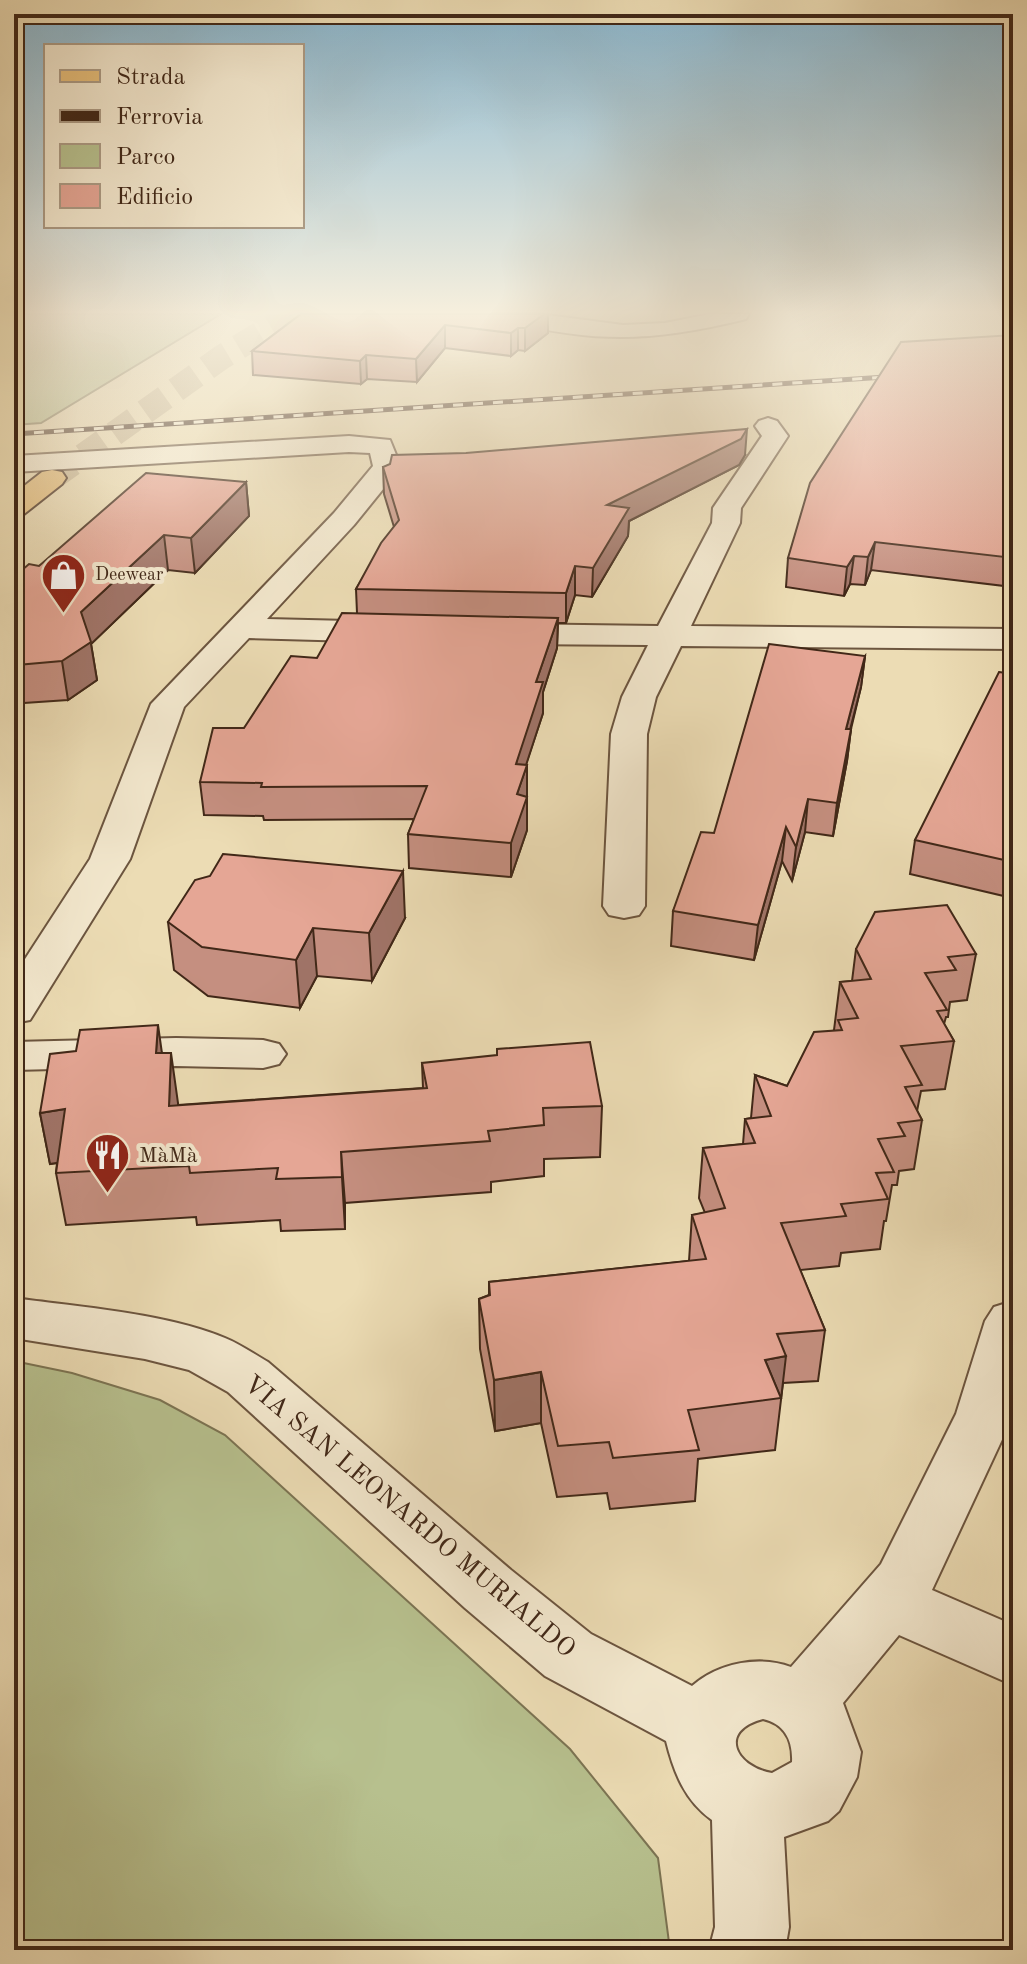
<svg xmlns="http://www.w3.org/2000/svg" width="1027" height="1964" font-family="'Old Standard TT',serif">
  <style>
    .green { fill: #b7c08e; stroke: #7c7453; stroke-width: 2 }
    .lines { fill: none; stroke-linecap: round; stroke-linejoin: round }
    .major-tunnel { stroke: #cab895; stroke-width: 25; stroke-dasharray: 25 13; stroke-linecap: butt }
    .minor-casing { stroke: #6c553f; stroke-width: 4 }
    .major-casing { stroke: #412818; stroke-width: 4 }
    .minor { fill: #f3e8ce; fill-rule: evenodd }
    .major { fill: #e6be7a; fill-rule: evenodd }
    .rail-casing { stroke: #412818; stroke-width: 5 }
    .rail { stroke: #f3e8ce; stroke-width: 3; stroke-dasharray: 10; stroke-linecap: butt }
    .wall { fill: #c58f80; stroke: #412818; stroke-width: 2 }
    .shaded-wall { fill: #a07468; stroke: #412818; stroke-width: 2 }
    .building { fill: #e5a695; stroke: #412818; stroke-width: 2 }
    .labels { text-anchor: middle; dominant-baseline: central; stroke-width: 8; stroke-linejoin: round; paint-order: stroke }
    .far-poi-label { font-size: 18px; fill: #412818; stroke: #f3e8ce; text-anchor: start }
    .poi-label { font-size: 22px; fill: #412818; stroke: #f3e8ce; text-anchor: start }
    .near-street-label { font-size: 26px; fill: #412818; stroke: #f3e8ce }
  </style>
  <rect width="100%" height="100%" fill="#ecdcb4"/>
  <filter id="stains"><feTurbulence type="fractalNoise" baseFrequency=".0025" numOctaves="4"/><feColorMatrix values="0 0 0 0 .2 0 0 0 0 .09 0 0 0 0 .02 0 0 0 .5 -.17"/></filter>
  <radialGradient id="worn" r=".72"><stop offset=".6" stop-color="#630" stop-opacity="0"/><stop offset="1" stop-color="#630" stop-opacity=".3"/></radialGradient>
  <g class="green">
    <polygon points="14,314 221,314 41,423 14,425"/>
    <polygon points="14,1361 72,1373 160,1400 225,1435 570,1749 658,1858 670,1950 14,1950"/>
  </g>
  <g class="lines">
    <polyline class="major-tunnel" points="52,478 222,357 293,314"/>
    <defs>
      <g id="minor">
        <path d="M 493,314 L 540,314 L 623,325 L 665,323 L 710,314 L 749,314 L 746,319 C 649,343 593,343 496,319 Z"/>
        <polygon points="768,418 777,421 788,436 741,508 740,523 691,626 1013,629 1013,649 681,646 656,697 647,734 645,906 639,915 624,918 609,915 603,906 611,734 622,697 648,645 499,644 487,641 483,634 487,627 499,624 658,626 712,523 713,508 762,436 755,426 759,421"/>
        <polygon points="349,436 390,440 401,467 354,525 267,619 391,622 402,625 407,632 402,639 391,642 249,638 184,707 130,859 30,1020 14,1023 14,976 90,859 151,704 334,513 373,466 370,453 349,452 14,472 14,456"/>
        <polygon points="176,1038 263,1040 279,1044 286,1054 279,1064 263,1068 176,1066 14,1070 14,1042"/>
        <path d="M 14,1298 C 79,1307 165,1313 225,1338 C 240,1344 254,1354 268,1362 L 511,1570 L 591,1634 L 692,1686 C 718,1663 759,1655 791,1667 L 881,1564 L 956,1414 L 985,1321 L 994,1307 L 1013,1301 L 1013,1416 L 932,1590 L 1013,1625 L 1013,1685 L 899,1635 L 843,1703 L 861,1752 L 857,1777 L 839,1811 L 828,1821 L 784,1837 L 789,1927 L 785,1950 L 709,1950 L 715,1927 L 712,1820 C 685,1801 674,1773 666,1741 L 545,1676 L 465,1608 L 228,1392 L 189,1370 L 145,1359 L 14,1338 ZM 763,1719 C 785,1724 793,1741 792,1762 L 772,1773 C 736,1767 717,1731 763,1719 Z"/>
      </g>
      <polygon id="major" points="52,470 62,472 66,478 62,484 24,514 14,517 14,494 42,472"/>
    </defs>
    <use href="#minor" class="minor-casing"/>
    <use href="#major" class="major-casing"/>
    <use href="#minor" class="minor"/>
    <use href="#major" class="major"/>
    <defs>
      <polyline id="rail" points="14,434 901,376"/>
    </defs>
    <use href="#rail" class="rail-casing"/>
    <use href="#rail" class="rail"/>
  </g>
  <g class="wall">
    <polygon points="301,314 548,314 548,333 525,351 518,350 511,356 445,348 417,382 367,379 361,384 253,375 252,351"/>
    <polygon points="1013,335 1013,587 871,570 865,585 850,584 844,596 786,587 788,558"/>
    <polygon points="745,455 739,465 629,521 628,536 592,597 575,595 566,623 558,623 557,648 543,692 543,713 526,764 527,765 527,830 511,877 409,868 408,834 414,819 264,820 263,816 204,815 200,782 244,728 317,658 357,613 356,589 394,527 384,494 383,467"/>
    <polygon points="246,482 249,516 195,573 168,570 91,644 97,680 68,700 24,703 14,714 14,577 39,566"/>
    <polygon points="865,656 861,687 851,729 847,761 833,836 805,832 792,881 782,861 754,960 671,946 673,911 714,833"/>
    <polygon points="1013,674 1013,886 1008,897 910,874 915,840"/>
    <polygon points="405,918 372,981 317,976 300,1008 208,996 174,970 168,922"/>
    <polygon points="856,949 976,954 967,1000 950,1002 948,1017 946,1017 944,1024 954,1041 945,1089 921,1091 917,1111 922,1120 914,1169 899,1171 897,1185 892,1185 886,1221 884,1221 880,1249 841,1253 839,1266 800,1270 825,1330 818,1381 783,1383 775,1450 698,1459 695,1501 610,1509 607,1493 557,1497 541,1423 495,1431 480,1349 479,1299 489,1295 489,1282 689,1261 692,1215 705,1213 699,1198 703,1148 743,1144 745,1119 751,1118 755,1075 787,1086 834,1030 840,982 852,981"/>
    <polygon points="162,1053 178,1105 423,1088 422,1063 602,1106 600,1157 544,1159 544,1176 491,1182 491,1192 345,1203 345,1229 281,1231 280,1220 197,1225 196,1217 66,1225 56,1173 57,1163 50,1164 40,1113"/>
  </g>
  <g class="shaded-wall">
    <polygon points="544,314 548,314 548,333 525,351 525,328"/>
    <polygon points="445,325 445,348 417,382 416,359"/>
    <polygon points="518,328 518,350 511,356 511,333"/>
    <polygon points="366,355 367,379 361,384 360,361"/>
    <polygon points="747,429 745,455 739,465 629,521 628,536 592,597 593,568 607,505"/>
    <polygon points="246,482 249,516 195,573 191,538"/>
    <polygon points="164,535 168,570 91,644 97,680 68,700 62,661 81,612"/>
    <polygon points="875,542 871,570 865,585 868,557"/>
    <polygon points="854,556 850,584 844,596 847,567"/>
    <polygon points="575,566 575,595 566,623 566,593"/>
    <polygon points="558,618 557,648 543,692 543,713 516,796 516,764 536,682"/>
    <polygon points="865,656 861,687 842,761 846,729"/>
    <polygon points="17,665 24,703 14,714 14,668"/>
    <polygon points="851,729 847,761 833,836 837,803"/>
    <polygon points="15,760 21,793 14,801 14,761"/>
    <polygon points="527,765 527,830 511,877 511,843 517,794"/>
    <polygon points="808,799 805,832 792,881 796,847"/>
    <polygon points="786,827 782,861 754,960 758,925"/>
    <polygon points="403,871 405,918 372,981 369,933"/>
    <polygon points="1013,872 1013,886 1008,897"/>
    <polygon points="313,928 317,976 300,1008 296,960"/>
    <polygon points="158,1025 165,1075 156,1053"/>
    <polygon points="171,1053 178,1103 176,1157 169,1106"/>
    <polygon points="65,1109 75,1160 50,1164 40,1113"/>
    <polygon points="341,1152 345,1203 345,1229 342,1177"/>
    <polygon points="786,1356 781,1399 765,1360"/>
    <polygon points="541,1372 541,1423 495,1431 494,1380"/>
  </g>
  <g class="building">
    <polygon points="301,314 544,314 525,328 518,328 511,333 445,325 416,359 366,355 360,361 252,351"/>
    <polygon points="1013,335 1013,558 875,542 868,557 854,556 847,567 788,558 810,483 901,342"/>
    <polygon points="747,429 741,439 607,505 629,508 593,568 575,566 566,593 356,589 381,543 399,520 383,467 390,464 392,455 466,453"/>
    <polygon points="146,473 246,482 191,538 164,535 81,612 91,642 62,661 17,665 14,668 14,577 29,564 39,566"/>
    <polygon points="342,613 558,618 536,682 543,682 516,764 527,765 517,794 527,797 511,843 408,834 427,786 261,787 262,783 200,782 213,728 244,728 291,656 317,658"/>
    <polygon points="769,644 865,656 846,729 851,729 837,803 808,799 796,847 786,827 758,925 673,911 701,832 714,833"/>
    <polygon points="999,672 1013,674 1013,862 915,840"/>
    <polygon points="223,854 403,871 369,933 313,928 296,960 202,947 168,922 195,880 210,876"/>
    <polygon points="947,905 976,954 948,957 956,970 925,973 947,1010 937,1011 954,1041 901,1046 922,1085 905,1087 922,1120 898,1123 905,1136 878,1139 894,1172 876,1173 888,1199 841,1204 846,1216 781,1223 825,1330 777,1334 786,1356 765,1360 781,1398 688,1410 699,1450 613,1458 609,1442 558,1446 541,1372 494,1380 479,1299 490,1295 489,1282 706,1259 692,1215 725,1208 703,1148 755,1143 745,1119 771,1116 755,1075 787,1086 814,1032 842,1030 838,1020 858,1018 840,982 871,979 856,949 875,912"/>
    <polygon points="158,1025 156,1053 171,1053 169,1106 427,1088 422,1063 497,1055 497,1049 590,1042 602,1106 543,1108 544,1125 488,1131 490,1141 341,1152 342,1177 276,1179 278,1168 190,1173 189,1166 56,1173 65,1109 40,1113 50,1054 76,1051 80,1030"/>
  </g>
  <linearGradient id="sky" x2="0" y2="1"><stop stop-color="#88b7d1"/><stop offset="0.53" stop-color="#f6efdd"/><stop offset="1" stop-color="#f6efdd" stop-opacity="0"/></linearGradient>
  <rect width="1027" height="589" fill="url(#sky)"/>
  <defs>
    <symbol id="shop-pin" viewBox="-11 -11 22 30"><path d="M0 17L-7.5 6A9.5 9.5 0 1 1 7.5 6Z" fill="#8f2418" stroke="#f3e8ce"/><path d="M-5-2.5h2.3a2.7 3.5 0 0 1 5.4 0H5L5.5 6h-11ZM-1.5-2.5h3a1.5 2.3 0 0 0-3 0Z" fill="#fff"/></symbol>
    <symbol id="restaurant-pin" viewBox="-11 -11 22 30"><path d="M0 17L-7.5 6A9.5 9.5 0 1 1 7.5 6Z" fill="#8f2418" stroke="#f3e8ce"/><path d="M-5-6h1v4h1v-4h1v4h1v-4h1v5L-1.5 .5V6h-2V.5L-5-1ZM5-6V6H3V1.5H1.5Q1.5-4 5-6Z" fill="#fff"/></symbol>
  </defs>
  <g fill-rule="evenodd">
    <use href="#shop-pin" x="38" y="550" width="51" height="69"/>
    <use href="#restaurant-pin" x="82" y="1130" width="51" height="69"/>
  </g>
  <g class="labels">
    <g class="far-poi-label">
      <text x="95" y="575">Deewear</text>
    </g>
    <g class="poi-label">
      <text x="139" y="1156">MàMà</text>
    </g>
    <g class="near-street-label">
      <text transform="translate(409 1517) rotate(40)">VIA SAN LEONARDO MURIALDO</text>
    </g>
  </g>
  <rect width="1027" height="1964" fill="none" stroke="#ecdcb4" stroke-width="48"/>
  <rect x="16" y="16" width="995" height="1932" fill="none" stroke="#412818" stroke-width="4"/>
  <rect x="24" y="24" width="979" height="1916" fill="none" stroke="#412818" stroke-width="2"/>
  <rect x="44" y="44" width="260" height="184" fill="#f3e8ce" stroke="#ac9b85" stroke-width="2"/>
  <rect x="60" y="70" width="40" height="12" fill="#e6be7a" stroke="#ac9b85" stroke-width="2"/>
  <text x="116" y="84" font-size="24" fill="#412818">Strada</text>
  <rect x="60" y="110" width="40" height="12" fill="#412818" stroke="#ac9b85" stroke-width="2"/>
  <text x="116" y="124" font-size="24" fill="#412818">Ferrovia</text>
  <rect x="60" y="144" width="40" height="24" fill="#b7c08e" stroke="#ac9b85" stroke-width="2"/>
  <text x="116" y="164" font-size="24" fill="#412818">Parco</text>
  <rect x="60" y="184" width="40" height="24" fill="#e5a695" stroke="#ac9b85" stroke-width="2"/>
  <text x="116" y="204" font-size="24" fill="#412818">Edificio</text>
  <rect width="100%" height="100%" filter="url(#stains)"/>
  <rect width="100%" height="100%" fill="url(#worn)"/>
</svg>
